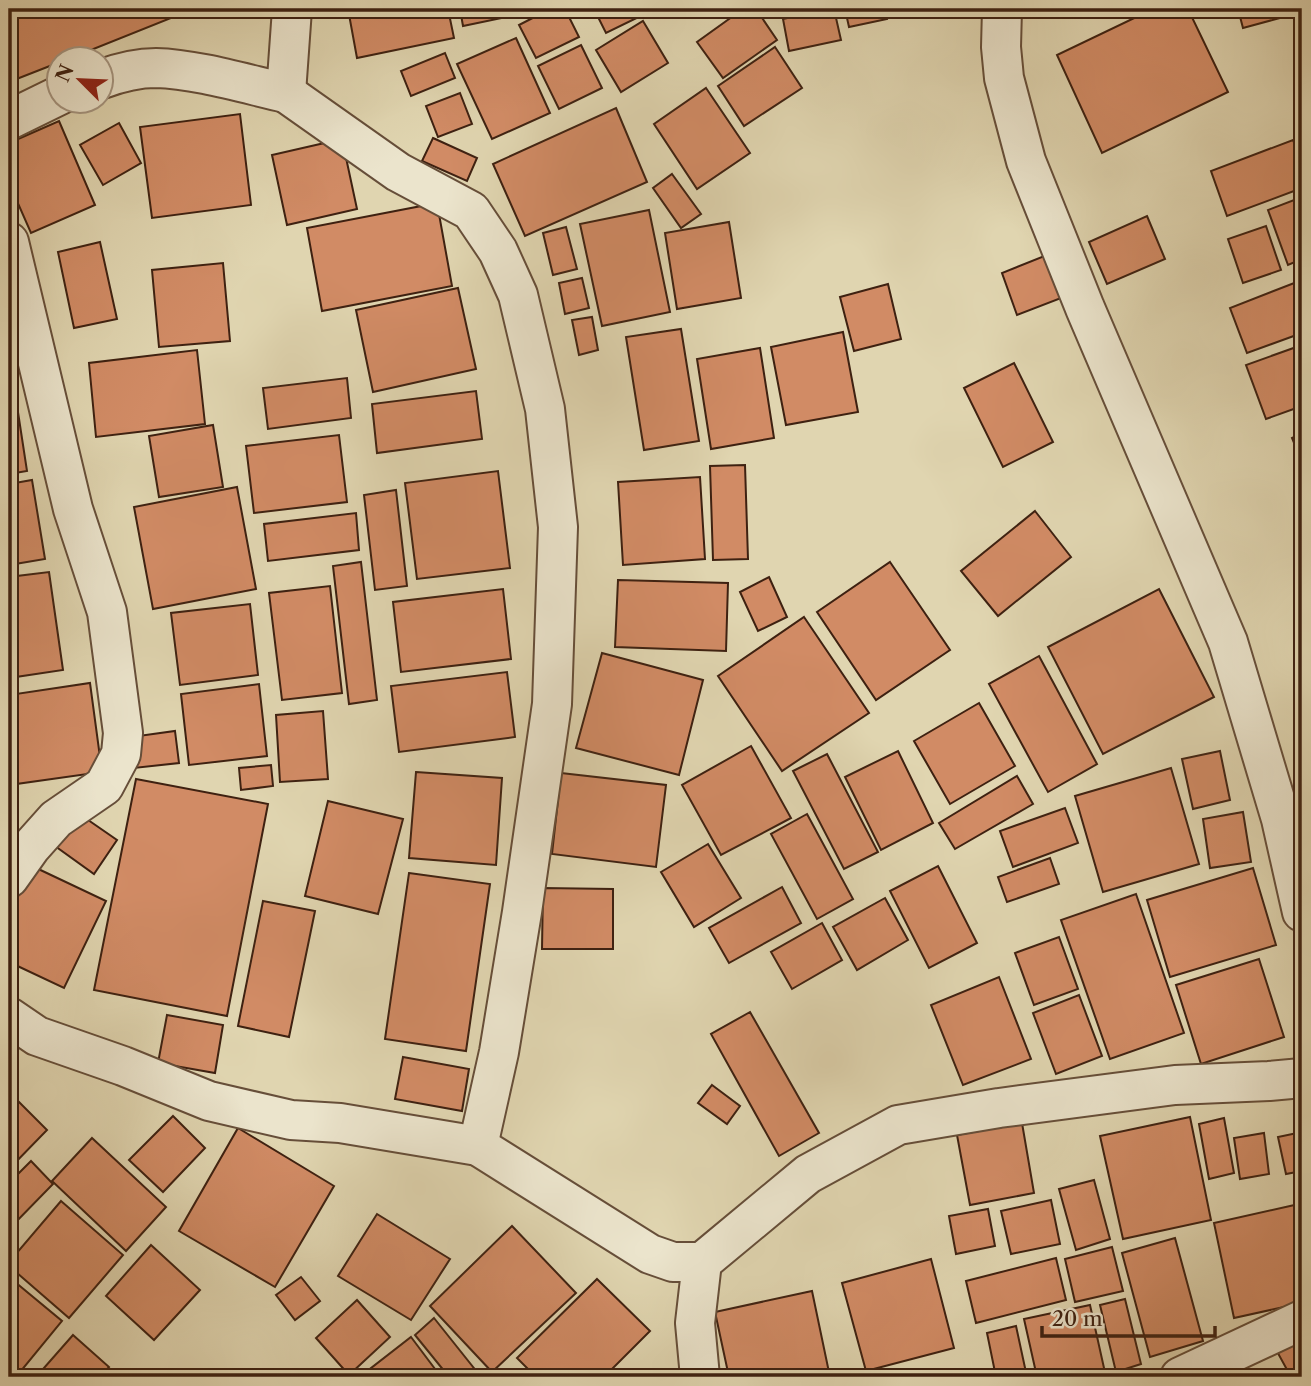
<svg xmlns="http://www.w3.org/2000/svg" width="1311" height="1386" font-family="'Libre Caslon Text',serif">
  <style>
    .building { fill: #d18b65; stroke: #3e2111; stroke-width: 2 }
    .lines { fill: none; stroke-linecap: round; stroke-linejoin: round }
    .minor-casing { stroke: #664e39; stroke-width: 42 }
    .minor { stroke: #ebe4cc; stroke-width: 38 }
  </style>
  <rect width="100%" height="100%" fill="#e0d5b0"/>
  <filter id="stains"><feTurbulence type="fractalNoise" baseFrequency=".00286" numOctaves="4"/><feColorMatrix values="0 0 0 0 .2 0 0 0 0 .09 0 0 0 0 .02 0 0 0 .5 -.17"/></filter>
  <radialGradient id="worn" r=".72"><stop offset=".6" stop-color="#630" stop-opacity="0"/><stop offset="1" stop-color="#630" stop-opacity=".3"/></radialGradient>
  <g class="building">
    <polygon points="9,9 167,9 171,18 66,60 60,60 60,62 9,82"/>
    <polygon points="348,9 448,9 454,38 357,58"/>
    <polygon points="460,9 520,9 521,14 463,26"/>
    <polygon points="550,9 565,9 579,37 536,58 519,25"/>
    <polygon points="594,9 655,9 606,33"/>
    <polygon points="743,9 756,9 777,40 723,78 697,42"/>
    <polygon points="827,9 834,9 841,40 789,51 783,19"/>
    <polygon points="845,9 885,9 887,19 849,27"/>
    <polygon points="1153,9 1188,9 1228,92 1102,153 1057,55"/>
    <polygon points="1238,9 1302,9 1302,12 1243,28"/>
    <polygon points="643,21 668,63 621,92 596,50"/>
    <polygon points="516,38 550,113 492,139 457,64"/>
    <polygon points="581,45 602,88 559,109 538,66"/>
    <polygon points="775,47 802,88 744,126 718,86"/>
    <polygon points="445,53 455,78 411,96 401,71"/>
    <polygon points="706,88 750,153 697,189 654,124"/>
    <polygon points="460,93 472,124 438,137 426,106"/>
    <polygon points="616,108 647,182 525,236 493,164"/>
    <polygon points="240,114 251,205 152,218 140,127"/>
    <polygon points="59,121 95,205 31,233 9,183 9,143"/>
    <polygon points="119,123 141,163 103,185 80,145"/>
    <polygon points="433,138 477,158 467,181 422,161"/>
    <polygon points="342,139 357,209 287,225 272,155"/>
    <polygon points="1293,140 1302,164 1302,188 1227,216 1211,171"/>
    <polygon points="672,174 701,214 681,228 653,188"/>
    <polygon points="1302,197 1302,259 1288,265 1268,210"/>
    <polygon points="437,203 452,286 322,311 307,228"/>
    <polygon points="649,210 670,312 602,326 580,224"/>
    <polygon points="1147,216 1165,259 1107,284 1089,242"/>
    <polygon points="729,222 741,298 677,309 665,233"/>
    <polygon points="1266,226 1281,270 1243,283 1228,239"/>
    <polygon points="566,227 577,269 553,275 543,233"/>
    <polygon points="100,242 117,319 74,328 58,252"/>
    <polygon points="1052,253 1069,295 1017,315 1002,273"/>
    <polygon points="223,263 230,341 159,347 152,270"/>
    <polygon points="582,278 589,308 565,314 559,283"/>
    <polygon points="1302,280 1302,333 1247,353 1230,308"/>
    <polygon points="888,284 901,339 854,351 840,297"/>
    <polygon points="458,288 476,369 373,392 356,310"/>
    <polygon points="592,317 598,350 579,355 572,320"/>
    <polygon points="681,329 699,441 644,450 626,337"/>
    <polygon points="843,332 858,412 786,425 771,347"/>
    <polygon points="1302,345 1302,406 1266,419 1246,365"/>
    <polygon points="760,348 774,438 711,449 697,359"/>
    <polygon points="197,350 205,424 96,437 89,363"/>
    <polygon points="1014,363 1053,442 1003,467 964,388"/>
    <polygon points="12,373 27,471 9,474 9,374"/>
    <polygon points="347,378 351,418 268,429 263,388"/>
    <polygon points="476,391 482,439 377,453 372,404"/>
    <polygon points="213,425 223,487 159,497 149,436"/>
    <polygon points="1302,433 1302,462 1292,438"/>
    <polygon points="339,435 347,502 254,513 246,446"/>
    <polygon points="745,465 748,559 713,560 710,466"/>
    <polygon points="498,471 510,568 417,579 405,483"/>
    <polygon points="700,477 705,559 623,565 618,482"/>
    <polygon points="32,480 45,559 9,565 9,484"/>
    <polygon points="237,487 256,589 153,609 134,507"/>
    <polygon points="396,490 407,586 375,590 364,495"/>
    <polygon points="1035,511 1071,557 998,616 961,571"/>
    <polygon points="356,513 359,550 268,561 264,524"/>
    <polygon points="361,562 377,700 349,704 333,566"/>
    <polygon points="890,562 950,650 876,700 817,612"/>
    <polygon points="49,572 63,670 9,678 9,577"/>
    <polygon points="769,577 787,617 758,631 740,592"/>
    <polygon points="618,580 728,583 726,651 615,647"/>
    <polygon points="330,586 342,693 282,700 269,593"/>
    <polygon points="503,589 511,659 401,672 393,602"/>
    <polygon points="1159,589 1214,697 1103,754 1048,647"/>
    <polygon points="250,604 258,675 180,685 171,613"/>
    <polygon points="804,617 869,713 782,771 718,676"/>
    <polygon points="602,653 703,680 679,775 576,748"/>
    <polygon points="1039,656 1097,764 1048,792 989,684"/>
    <polygon points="507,672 515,737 399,752 391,686"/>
    <polygon points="90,683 102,772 9,785 9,695"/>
    <polygon points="259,684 267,756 189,765 181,694"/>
    <polygon points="979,703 1015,766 950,804 914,741"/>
    <polygon points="323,711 328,779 280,782 276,715"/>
    <polygon points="175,731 179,763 134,768 131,737"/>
    <polygon points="751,746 791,818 721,855 682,785"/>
    <polygon points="898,751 933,823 881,850 845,777"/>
    <polygon points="1220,751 1230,800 1193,809 1182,759"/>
    <polygon points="827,754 878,852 844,869 793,771"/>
    <polygon points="271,765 273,786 241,790 239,768"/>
    <polygon points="1171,768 1199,864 1103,892 1075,796"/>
    <polygon points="416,772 502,778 496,865 409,858"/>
    <polygon points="561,773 666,785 656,867 552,854"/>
    <polygon points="1017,776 1033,804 955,849 939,823"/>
    <polygon points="136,779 268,804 227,1016 94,990"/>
    <polygon points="328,801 403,819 378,914 305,896"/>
    <polygon points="1065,808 1078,843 1013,867 1000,831"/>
    <polygon points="1243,812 1251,862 1210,868 1203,819"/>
    <polygon points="78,813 117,840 94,874 55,846"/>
    <polygon points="807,814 853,899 817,919 771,834"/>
    <polygon points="708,844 741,898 694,927 661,872"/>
    <polygon points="1050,858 1059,884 1007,902 998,877"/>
    <polygon points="32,866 106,901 64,988 9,962 9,916"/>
    <polygon points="938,866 977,943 929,968 890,891"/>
    <polygon points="1253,868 1276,945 1170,977 1147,900"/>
    <polygon points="409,873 490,884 466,1051 385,1039"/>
    <polygon points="782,887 801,923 729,963 709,928"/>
    <polygon points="543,888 613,889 613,949 542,949"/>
    <polygon points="1136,894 1184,1033 1110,1059 1061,920"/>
    <polygon points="885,898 908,940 857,970 833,927"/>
    <polygon points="263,901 315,911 289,1037 238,1026"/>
    <polygon points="822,923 842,960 792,989 771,952"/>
    <polygon points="1059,937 1078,989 1034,1005 1015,953"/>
    <polygon points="1259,959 1284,1037 1201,1064 1176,985"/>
    <polygon points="999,977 1031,1059 963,1085 931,1005"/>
    <polygon points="1079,995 1102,1056 1056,1074 1033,1013"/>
    <polygon points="750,1012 819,1133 779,1156 711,1034"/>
    <polygon points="167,1015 223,1025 215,1073 158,1063"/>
    <polygon points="403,1057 469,1069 462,1111 395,1099"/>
    <polygon points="712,1085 740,1106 727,1124 698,1103"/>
    <polygon points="9,1092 47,1130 9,1169"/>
    <polygon points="173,1116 205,1148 163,1192 129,1160"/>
    <polygon points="1190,1117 1211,1220 1123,1239 1100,1136"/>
    <polygon points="1224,1118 1234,1173 1209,1179 1199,1124"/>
    <polygon points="1022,1123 1034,1193 970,1205 957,1135"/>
    <polygon points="238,1128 334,1186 275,1287 179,1231"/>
    <polygon points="1302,1132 1302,1171 1286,1174 1278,1137"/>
    <polygon points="1264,1133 1269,1174 1240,1179 1234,1138"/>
    <polygon points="92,1138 166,1207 126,1251 52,1181"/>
    <polygon points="31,1161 53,1184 9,1229 9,1183"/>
    <polygon points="1094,1180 1110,1239 1076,1250 1059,1189"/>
    <polygon points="1051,1200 1060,1244 1011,1254 1001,1211"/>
    <polygon points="61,1201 123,1255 69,1318 9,1266 9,1262"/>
    <polygon points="1299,1204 1302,1220 1302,1303 1234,1318 1214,1223"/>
    <polygon points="988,1209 995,1246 956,1254 949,1216"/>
    <polygon points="377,1214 450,1259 411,1320 338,1276"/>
    <polygon points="512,1226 576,1293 492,1372 430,1306"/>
    <polygon points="1175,1238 1203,1341 1150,1357 1122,1253"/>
    <polygon points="151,1245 200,1290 154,1340 106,1296"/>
    <polygon points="1112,1247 1123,1291 1075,1302 1065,1259"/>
    <polygon points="1056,1258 1066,1300 976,1323 966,1281"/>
    <polygon points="931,1259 954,1348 866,1371 842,1283"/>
    <polygon points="9,1277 62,1321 16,1377 9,1377"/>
    <polygon points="301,1277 320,1301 295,1320 276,1295"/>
    <polygon points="597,1279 650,1331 604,1377 536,1377 517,1358"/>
    <polygon points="812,1291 830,1377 729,1377 715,1312"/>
    <polygon points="1125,1299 1141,1364 1116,1372 1100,1305"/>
    <polygon points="357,1300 390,1337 349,1375 316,1338"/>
    <polygon points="1090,1305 1106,1377 1037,1377 1024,1319"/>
    <polygon points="434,1318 481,1377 449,1377 415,1335"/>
    <polygon points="1016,1326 1027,1377 996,1377 987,1333"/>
    <polygon points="1302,1330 1302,1377 1291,1377 1274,1346"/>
    <polygon points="73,1335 109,1367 100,1377 36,1377"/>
    <polygon points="411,1337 441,1377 370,1377 366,1372"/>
  </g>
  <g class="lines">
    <defs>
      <g id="minor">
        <polyline points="1002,9 1001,47 1004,78 1026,161 1085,308 1228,642 1281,819 1302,912"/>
        <path d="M 102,79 C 118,73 137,68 156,68 C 196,69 246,84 286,93 L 292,9"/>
        <polyline points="286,93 398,172 471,211 498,251 518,295 545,409 558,527 552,704 522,912 499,1052 478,1146 650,1254 673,1262 702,1262 808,1174 898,1125 999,1108 1175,1085 1269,1081 1302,1078"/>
        <polyline points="9,120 60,95"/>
        <polyline points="9,242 73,509 107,612 123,733 121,754 104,786 56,819 31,847 9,878"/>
        <polyline points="9,1017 37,1036 123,1066 209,1101 291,1120 340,1123 478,1146"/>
        <polyline points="700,1377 695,1323 702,1262"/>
        <polyline points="1180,1377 1302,1320"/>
      </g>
    </defs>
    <use href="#minor" class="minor-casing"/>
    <use href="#minor" class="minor"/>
  </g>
  <rect width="1311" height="1386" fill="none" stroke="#e0d5b0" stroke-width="35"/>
  <rect x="10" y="10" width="1290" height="1365" fill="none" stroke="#3e2111" stroke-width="3.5"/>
  <rect x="18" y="18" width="1276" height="1351" fill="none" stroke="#3e2111" stroke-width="2"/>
  <g transform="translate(80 80) rotate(294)"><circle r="33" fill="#ebe4cc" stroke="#a69681" stroke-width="2"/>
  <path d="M0-5L12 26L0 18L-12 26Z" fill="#8f2418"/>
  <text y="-10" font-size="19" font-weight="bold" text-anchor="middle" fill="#3e2111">N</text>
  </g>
  <path d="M1042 1326v10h173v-10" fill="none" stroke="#3e2111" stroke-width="3.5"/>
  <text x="1052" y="1326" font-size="21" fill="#3e2111" stroke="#ebe4cc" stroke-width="5" paint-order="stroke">20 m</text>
  <rect width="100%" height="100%" filter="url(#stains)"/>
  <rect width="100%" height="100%" fill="url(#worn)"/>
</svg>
